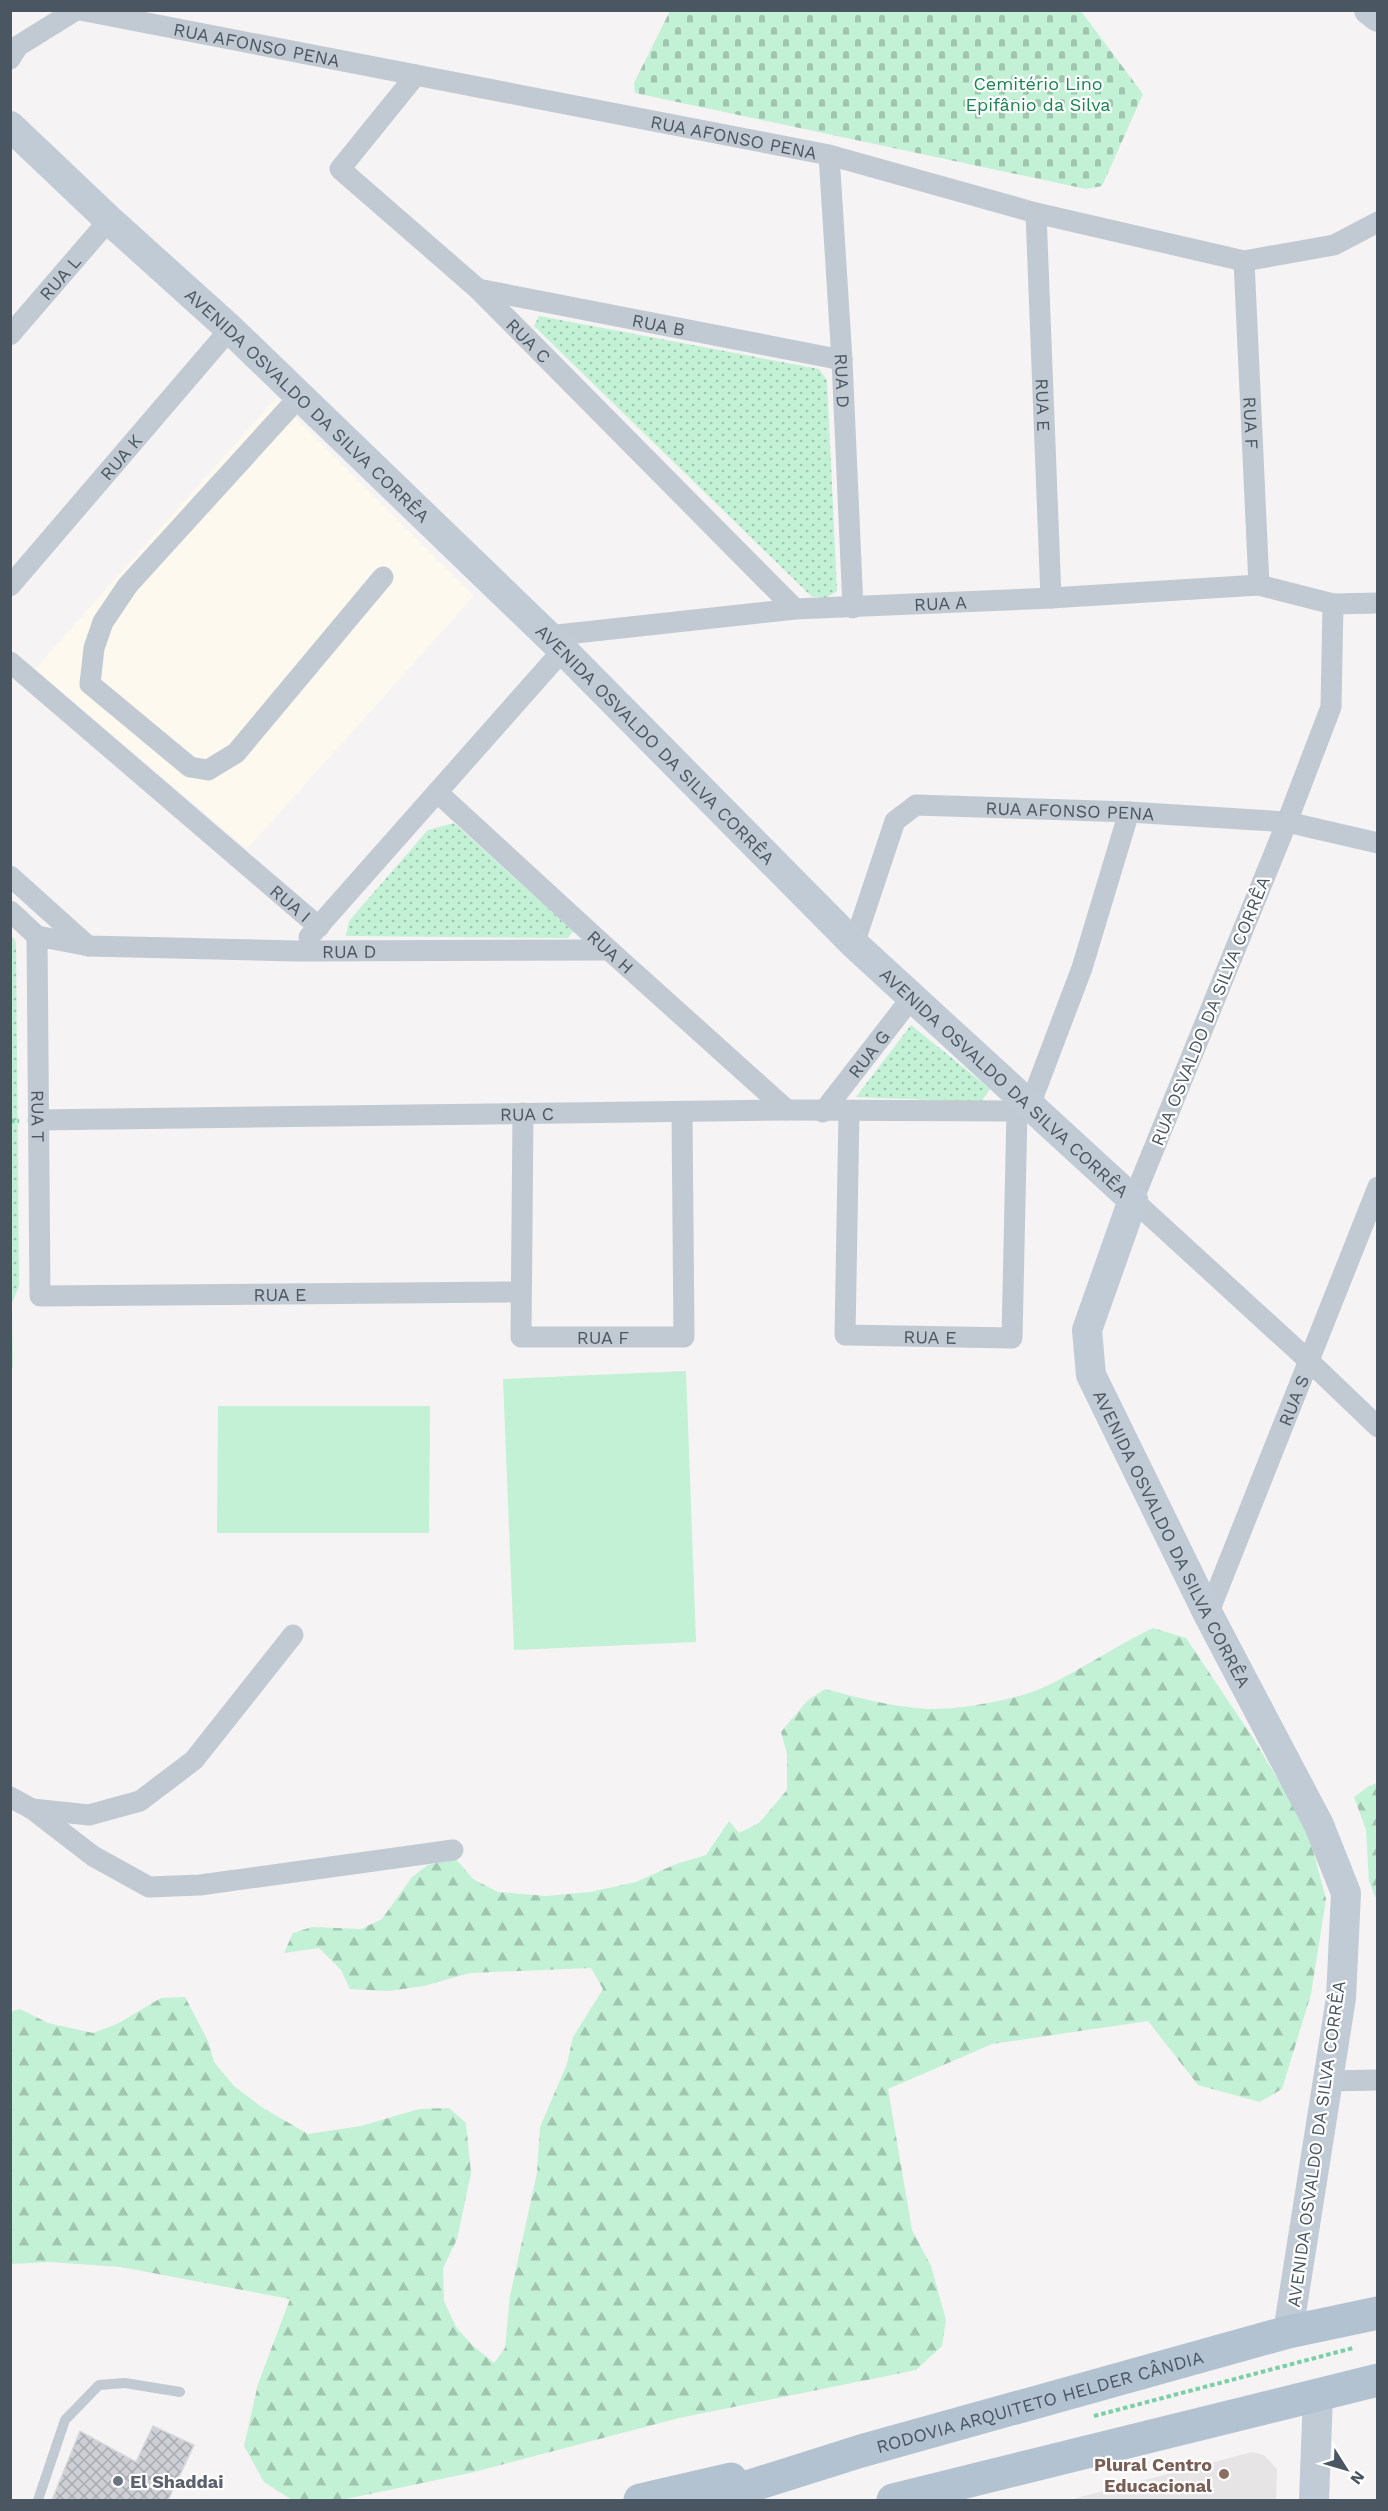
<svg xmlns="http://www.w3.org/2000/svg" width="1388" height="2511" font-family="'Work Sans',sans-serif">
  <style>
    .commercial { fill: #fdf9ef }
    .education { fill: #e6e4e5 }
    .green { fill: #c3f1d5 }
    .forest { fill: url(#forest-firs) }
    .cemetery { fill: url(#cemetery-stones) }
    .park { fill: url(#park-dots) }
    .building { fill: url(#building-cross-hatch); stroke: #d7d9de; stroke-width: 1.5 }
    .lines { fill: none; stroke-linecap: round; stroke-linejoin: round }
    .path { stroke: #7ad0a6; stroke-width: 4; stroke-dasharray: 4.5 3; stroke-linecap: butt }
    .lane { stroke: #c1cad2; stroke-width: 10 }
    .street { stroke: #c1cad2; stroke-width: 21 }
    .secondary { stroke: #c1cbd6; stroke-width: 30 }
    .primary { stroke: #b3c2d1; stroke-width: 33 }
    .education-dot { fill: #8d6e63; stroke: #fff; stroke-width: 2 }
    .worship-dot { fill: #6b7280; stroke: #fff; stroke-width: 2 }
    .labels { text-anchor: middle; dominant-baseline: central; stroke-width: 4.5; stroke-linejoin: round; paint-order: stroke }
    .street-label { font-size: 18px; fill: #4a5661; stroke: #fff }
    .park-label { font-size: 18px; fill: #17864f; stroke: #fff }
    .education-label { font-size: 18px; font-weight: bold; fill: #785e54; stroke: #fff; text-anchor: end }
    .worship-label { font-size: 18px; font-weight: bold; fill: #5b616d; stroke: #fff; text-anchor: start }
  </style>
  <defs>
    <pattern id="forest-firs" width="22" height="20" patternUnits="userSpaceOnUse" patternTransform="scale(1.5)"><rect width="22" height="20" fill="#c3f1d5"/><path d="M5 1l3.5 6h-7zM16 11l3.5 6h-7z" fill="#a0c6b0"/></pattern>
    <pattern id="cemetery-stones" width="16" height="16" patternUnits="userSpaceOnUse" patternTransform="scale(1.5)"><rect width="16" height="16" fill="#c3f1d5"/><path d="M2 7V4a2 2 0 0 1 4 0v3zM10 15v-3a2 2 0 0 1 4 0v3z" fill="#a0c6b0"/></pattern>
    <pattern id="park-dots" width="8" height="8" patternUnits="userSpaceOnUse" patternTransform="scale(1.5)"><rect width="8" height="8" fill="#c3f1d5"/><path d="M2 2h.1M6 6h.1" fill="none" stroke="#a0c6b0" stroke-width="1.8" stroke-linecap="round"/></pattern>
    <pattern id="building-cross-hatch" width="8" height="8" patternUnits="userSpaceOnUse" patternTransform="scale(1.5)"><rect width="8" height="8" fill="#cdcfd5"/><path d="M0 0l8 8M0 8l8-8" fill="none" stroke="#a8abb0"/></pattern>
  </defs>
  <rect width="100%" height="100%" fill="#f5f3f3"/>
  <polygon class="commercial" points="276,398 474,596 247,849 35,669"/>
  <polygon class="education" points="1252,2452 1264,2455 1277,2469 1276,2500 1069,2500"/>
  <g class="green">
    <polygon points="686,1371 696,1642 514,1650 503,1379"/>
    <polygon points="218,1406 430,1406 429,1533 217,1533"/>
  </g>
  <g class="forest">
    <path d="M 1153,1628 L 1186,1638 L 1253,1738 L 1307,1828 L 1326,1899 L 1311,1994 L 1282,2089 L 1260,2102 L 1198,2085 L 1148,2021 L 992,2044 L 888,2089 L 912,2230 L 931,2266 L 946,2320 L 942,2346 L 916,2370 L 679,2418 L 470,2473 L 341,2500 L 292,2500 L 264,2482 L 244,2446 L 258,2384 L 290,2299 L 121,2267 L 49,2262 L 11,2264 L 10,2012 L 20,2009 L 48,2023 L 93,2033 L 117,2024 L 161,1998 L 185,1997 L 208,2041 L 214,2062 L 234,2086 L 263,2108 L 308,2134 L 361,2126 L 419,2109 L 449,2108 L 466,2123 L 471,2173 L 457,2239 L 443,2268 L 444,2301 L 456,2327 L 472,2345 L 494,2363 L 505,2348 L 510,2296 L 537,2173 L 540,2127 L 567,2064 L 573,2037 L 603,1989 L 591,1968 L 470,1973 L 424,1986 L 388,1991 L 350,1989 L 341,1970 L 319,1948 L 284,1953 L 293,1933 L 312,1927 L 361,1929 L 382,1919 L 412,1877 L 428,1865 L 456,1859 L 473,1879 L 498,1892 L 545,1896 L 590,1892 L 636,1882 L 676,1864 L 706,1855 L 729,1821 L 739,1833 L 759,1823 L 787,1790 L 787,1754 L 781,1732 L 807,1701 L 825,1689 C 859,1698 893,1707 928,1709 C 958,1710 1013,1700 1040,1689 C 1080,1671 1115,1646 1153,1628 Z"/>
    <polygon points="1377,1783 1378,1896 1375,1897 1369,1881 1366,1830 1354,1797 1369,1786"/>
  </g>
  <polygon class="cemetery" points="1080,10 1143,94 1102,186 1086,189 635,93 634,83 670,11"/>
  <g class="park">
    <polygon points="539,316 819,369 827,380 837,591 826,598 811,596 534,326"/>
    <polygon points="454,823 573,931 568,938 346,936 349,921 428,830"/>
    <polygon points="10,934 16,942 19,1286 12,1303 13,1368 10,1368"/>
    <polygon points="911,1025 990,1089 981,1102 856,1097"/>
  </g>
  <polygon class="building" points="153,2426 194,2445 168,2500 52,2500 80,2431 136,2462"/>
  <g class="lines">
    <g class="path">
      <polyline points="10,1121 19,1121"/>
      <polyline points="1094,2416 1353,2348"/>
    </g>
    <polyline class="lane" points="38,2500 65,2420 99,2385 125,2383 180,2392"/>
    <g class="street">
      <path id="s1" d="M 80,10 L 829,155 L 1036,213 L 1244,261 L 1334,245 L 1378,222"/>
      <polyline points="10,59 18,46 76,10"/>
      <path id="s2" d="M 416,75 L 340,169 L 478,289 L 795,609"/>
      <path id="s3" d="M 829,155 L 842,360 L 853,608"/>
      <path id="s4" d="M 1036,213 L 1051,598"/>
      <path id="s5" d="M 1244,261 L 1259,585"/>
      <path id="s6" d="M 478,289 L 842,360"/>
      <path id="s7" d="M 10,335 L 109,220"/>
      <polyline points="299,397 128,585 103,622 94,648 90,684 190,767 208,770 236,753 383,577"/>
      <path id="s8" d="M 10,586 L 230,329"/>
      <polyline points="1333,604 1331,707 1287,822 1133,1200 1309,1361 1378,1427"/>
      <path id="s9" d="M 548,636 L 795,609 L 1051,598 L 1259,585 L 1333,604 L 1378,603"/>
      <path id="s10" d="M 10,662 L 319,927"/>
      <path id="s11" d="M 437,792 L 609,950 L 787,1110"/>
      <polyline points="10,876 88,946"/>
      <path id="s12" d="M 10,911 L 37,936 L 89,946 L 297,951 L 609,950"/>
      <path id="s13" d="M 37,936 L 40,1296 L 521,1292"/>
      <polyline points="309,937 563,650"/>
      <path id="s14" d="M 854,944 L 895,821 L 916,805 L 1129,812 L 1287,822 L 1378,843"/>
      <path id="s15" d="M 823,1112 L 913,996"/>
      <path id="s16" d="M 849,1112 L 845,1335 L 1012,1338 L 1017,1111"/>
      <path id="s17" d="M 523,1113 L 521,1337 L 684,1337 L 682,1112"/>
      <path id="s18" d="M 38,1120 L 787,1110 L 1017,1111 L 1030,1105 L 1082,968 L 1129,812"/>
      <path id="s19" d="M 1208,1614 L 1378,1187"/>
      <polyline points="10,1797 32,1809 93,1856 149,1887 200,1885 453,1850"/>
      <polyline points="32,1809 89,1815 140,1801 194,1760 293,1635"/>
      <polyline points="1328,2081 1378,2080"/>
    </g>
    <g class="secondary">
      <polyline points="1369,10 1378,17"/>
      <path id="s20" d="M 10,126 L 109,220 L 230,329 L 563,650 L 854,944 L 1133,1200 L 1087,1330 L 1091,1375 L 1208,1614 L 1319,1825 L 1346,1893 L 1341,1998 L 1288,2332"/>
      <polyline points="1314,2500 1318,2395"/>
    </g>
    <g class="primary">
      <polyline points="640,2500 731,2479"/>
      <path id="s21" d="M 706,2500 L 861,2451 L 1288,2332 L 1378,2313"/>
      <polyline points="893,2500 1378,2380"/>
    </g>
  </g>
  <circle class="education-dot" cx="1224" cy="2474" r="6"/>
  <circle class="worship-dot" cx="118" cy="2481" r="6"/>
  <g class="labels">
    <g class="street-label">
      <text stroke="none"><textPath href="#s1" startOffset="180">RUA AFONSO PENA</textPath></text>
      <text stroke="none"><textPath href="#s1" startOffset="666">RUA AFONSO PENA</textPath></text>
      <text stroke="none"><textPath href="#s7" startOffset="76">RUA L</textPath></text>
      <text stroke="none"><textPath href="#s6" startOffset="184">RUA B</textPath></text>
      <text stroke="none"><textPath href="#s2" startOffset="376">RUA C</textPath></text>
      <text stroke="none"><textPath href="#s3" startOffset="226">RUA D</textPath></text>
      <text stroke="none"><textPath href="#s20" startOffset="408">AVENIDA OSVALDO DA SILVA CORRÊA</textPath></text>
      <text stroke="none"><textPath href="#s4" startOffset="192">RUA E</textPath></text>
      <text stroke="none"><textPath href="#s5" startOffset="162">RUA F</textPath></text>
      <text stroke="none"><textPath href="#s8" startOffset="170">RUA K</textPath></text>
      <text stroke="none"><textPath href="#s9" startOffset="394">RUA A</textPath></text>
      <text stroke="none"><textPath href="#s20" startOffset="894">AVENIDA OSVALDO DA SILVA CORRÊA</textPath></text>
      <text stroke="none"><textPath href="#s14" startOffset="310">RUA AFONSO PENA</textPath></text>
      <text stroke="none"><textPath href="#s10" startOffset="370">RUA I</textPath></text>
      <text stroke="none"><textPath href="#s12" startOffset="350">RUA D</textPath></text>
      <text stroke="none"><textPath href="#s11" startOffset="236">RUA H</textPath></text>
      <text transform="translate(1210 1011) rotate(-68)">RUA OSVALDO DA SILVA CORRÊA</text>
      <text stroke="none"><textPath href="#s15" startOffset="74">RUA G</textPath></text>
      <text stroke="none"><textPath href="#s20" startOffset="1380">AVENIDA OSVALDO DA SILVA CORRÊA</textPath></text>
      <text stroke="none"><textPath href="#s18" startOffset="489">RUA C</textPath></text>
      <text stroke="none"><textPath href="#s13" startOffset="180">RUA T</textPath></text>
      <text stroke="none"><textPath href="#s13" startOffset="600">RUA E</textPath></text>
      <text stroke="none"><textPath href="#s16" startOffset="308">RUA E</textPath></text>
      <text stroke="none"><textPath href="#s17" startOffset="306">RUA F</textPath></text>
      <text stroke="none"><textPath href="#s19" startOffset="230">RUA S</textPath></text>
      <text stroke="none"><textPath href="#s20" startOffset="1920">AVENIDA OSVALDO DA SILVA CORRÊA</textPath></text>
      <text transform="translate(1316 2144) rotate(-82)">AVENIDA OSVALDO DA SILVA CORRÊA</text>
      <text stroke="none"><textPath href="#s21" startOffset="348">RODOVIA ARQUITETO HELDER CÂNDIA</textPath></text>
    </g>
    <g class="park-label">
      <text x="1038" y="83">Cemitério Lino<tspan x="1038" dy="21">Epifânio da Silva</tspan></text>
    </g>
    <g class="education-label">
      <text x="1212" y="2464">Plural Centro<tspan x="1212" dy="21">Educacional</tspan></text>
    </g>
    <g class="worship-label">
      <text x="130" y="2481">El Shaddai</text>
    </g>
  </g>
  <rect width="1388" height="2511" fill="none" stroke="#4a5661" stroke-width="24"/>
  <g transform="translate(1346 2469) rotate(127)" stroke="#ffffff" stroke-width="4.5" paint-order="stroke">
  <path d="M0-4.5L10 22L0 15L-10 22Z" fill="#4a5661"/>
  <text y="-9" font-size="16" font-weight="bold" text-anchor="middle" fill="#4a5661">N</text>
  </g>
</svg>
